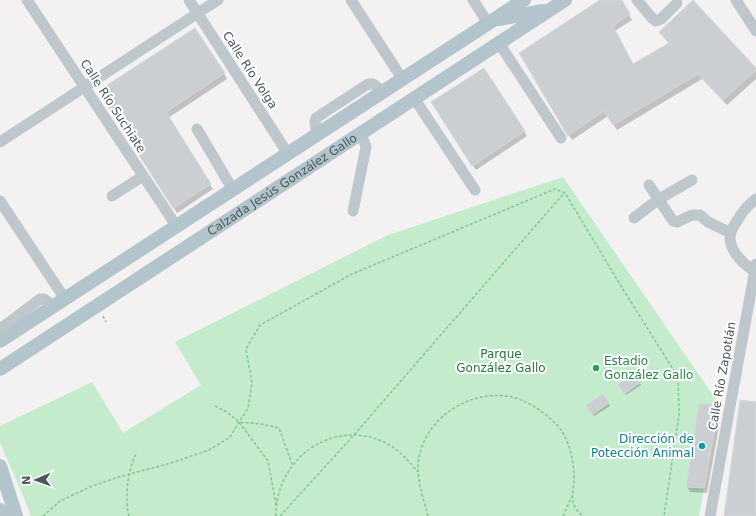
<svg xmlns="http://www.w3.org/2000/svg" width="756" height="516" font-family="'DejaVu Sans',sans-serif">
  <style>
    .green { fill: #c4ebcc }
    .shadow { fill: #0003 }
    .building { fill: #cbcfd2; stroke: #d5d8db }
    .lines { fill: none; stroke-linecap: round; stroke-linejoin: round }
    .path { stroke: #80c697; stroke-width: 1.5; stroke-dasharray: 3 2; stroke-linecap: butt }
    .minor { stroke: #bec7cc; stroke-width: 11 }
    .major { stroke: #b3c4cc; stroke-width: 14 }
    .leisure-dot { fill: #2e9e5b; stroke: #fff; stroke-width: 1.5 }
    .culture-dot { fill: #0f9aa8; stroke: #fff; stroke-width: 1.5 }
    .labels { text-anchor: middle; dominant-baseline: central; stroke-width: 4; stroke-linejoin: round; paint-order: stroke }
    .street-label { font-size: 12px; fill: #4a575c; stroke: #fff }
    .park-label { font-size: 12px; fill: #22773d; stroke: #fff }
    .leisure-label { font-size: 12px; fill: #27864d; stroke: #fff; text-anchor: start }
    .culture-label { font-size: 12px; fill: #0d838f; stroke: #fff; text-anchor: end }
  </style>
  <rect width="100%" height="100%" fill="#f3f1f1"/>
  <polygon class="green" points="563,177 719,404 699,516 31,516 22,493 0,443 0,426 92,382 123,433 201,385 175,342 388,235"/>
  <g class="shadow">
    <polygon points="602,0 620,0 632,20 615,31 633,65 669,44 660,32 756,69 756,79 727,105 702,79 617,130 608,116 572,140 520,53"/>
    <polygon points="224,73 227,79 168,118 213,189 177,213 103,97"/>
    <polygon points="435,108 524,131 527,136 476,170"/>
    <polygon points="634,374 641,385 626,395 619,385"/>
    <polygon points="603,395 610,406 594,416 587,406"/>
    <polygon points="719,405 722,410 707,493 690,492 687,487"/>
  </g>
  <g class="building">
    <polygon points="600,0 622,0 630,14 613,26 633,64 669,43 659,32 693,0 756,68 756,70 723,100 698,74 613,125 604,111 568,136 519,53"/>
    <polygon points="195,28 225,73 166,112 211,184 173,208 98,91"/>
    <polygon points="484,68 525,131 472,166 431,102"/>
    <polygon points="635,373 641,382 624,394 618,384"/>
    <polygon points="603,394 609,403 592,415 586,405"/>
    <polygon points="740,400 756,402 756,516 724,516"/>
    <polygon points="699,404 719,404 704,488 686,487"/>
  </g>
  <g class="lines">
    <g class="path">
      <polyline points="103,316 106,322"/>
      <polyline points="215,406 227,412 239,422"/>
      <polyline points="276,505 268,461 239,422 261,424 279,428 292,464"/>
      <polyline points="43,516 60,501 92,486 122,476 171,463 209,450 230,437 248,408 252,383 246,349 260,325 352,274 555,189 565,193 624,291 678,377 679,415 664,516"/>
      <path d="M 129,516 C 124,500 128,469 136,454"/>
      <path d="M 276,516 C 275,460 331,418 384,442 C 398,449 408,460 418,472"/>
      <polyline points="280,516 354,435 564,193"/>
      <path d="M 428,516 C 423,496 414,473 420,453 C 430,414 473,389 512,397 C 528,401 542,411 554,422 C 568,435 573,456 574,475 C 575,492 566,503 583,516"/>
      <polyline points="563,516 572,496"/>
    </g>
    <g class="minor">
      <polyline points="27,0 177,227"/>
      <polyline points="189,0 288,154"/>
      <polyline points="351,0 403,80"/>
      <polyline points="473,0 488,23"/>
      <polyline points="637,0 652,18 656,21 661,19 677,3"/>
      <polyline points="736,0 756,31"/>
      <polyline points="499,43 561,138"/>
      <polyline points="414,98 475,190"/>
      <polyline points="197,129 233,190"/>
      <polyline points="317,136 315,122 316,118 368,84 373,84 384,92"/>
      <polyline points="0,142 218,0"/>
      <polyline points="649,185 673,221 677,222 692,215 700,215 708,222 731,233"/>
      <polyline points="112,196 143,176"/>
      <polyline points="0,201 65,299"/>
      <polyline points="353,211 366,147 361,133"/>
      <polyline points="634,218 659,199 692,180"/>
      <path d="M 754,271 C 743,264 726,248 731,232 C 732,228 735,224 737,221 C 742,212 748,205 756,199"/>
      <polyline points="0,329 40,299 44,299 54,306"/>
      <polyline points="710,516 756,264"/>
    </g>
    <g class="major">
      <polyline points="499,19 543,11"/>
      <polyline points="0,341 524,0"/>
      <path id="s1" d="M 0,369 L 565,0"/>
      <polyline points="0,466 16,516"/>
      <polyline points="0,510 2,516"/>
    </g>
  </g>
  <circle class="leisure-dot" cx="596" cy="368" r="4"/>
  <circle class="culture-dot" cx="702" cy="446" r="4"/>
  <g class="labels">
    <g class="street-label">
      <text transform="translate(250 70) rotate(57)">Calle Río Volga</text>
      <text transform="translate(113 106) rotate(57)">Calle Río Suchiate</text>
      <text stroke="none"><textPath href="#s1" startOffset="337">Calzada Jesús González Gallo</textPath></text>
      <text transform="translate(722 376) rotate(-80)">Calle Río Zapotlán</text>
    </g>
    <g class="park-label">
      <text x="501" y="354">Parque<tspan x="501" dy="14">González Gallo</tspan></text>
    </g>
    <g class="leisure-label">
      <text x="604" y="361">Estadio<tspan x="604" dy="14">González Gallo</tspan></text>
    </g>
    <g class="culture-label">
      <text x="694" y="439">Dirección de<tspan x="694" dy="14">Potección Animal</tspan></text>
    </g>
  </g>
  <g transform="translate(36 480) rotate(268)" stroke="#ffffff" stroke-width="3" paint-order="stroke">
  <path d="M0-3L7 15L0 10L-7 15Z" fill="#4a575c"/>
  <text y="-6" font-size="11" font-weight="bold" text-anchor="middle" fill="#4a575c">N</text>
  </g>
</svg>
